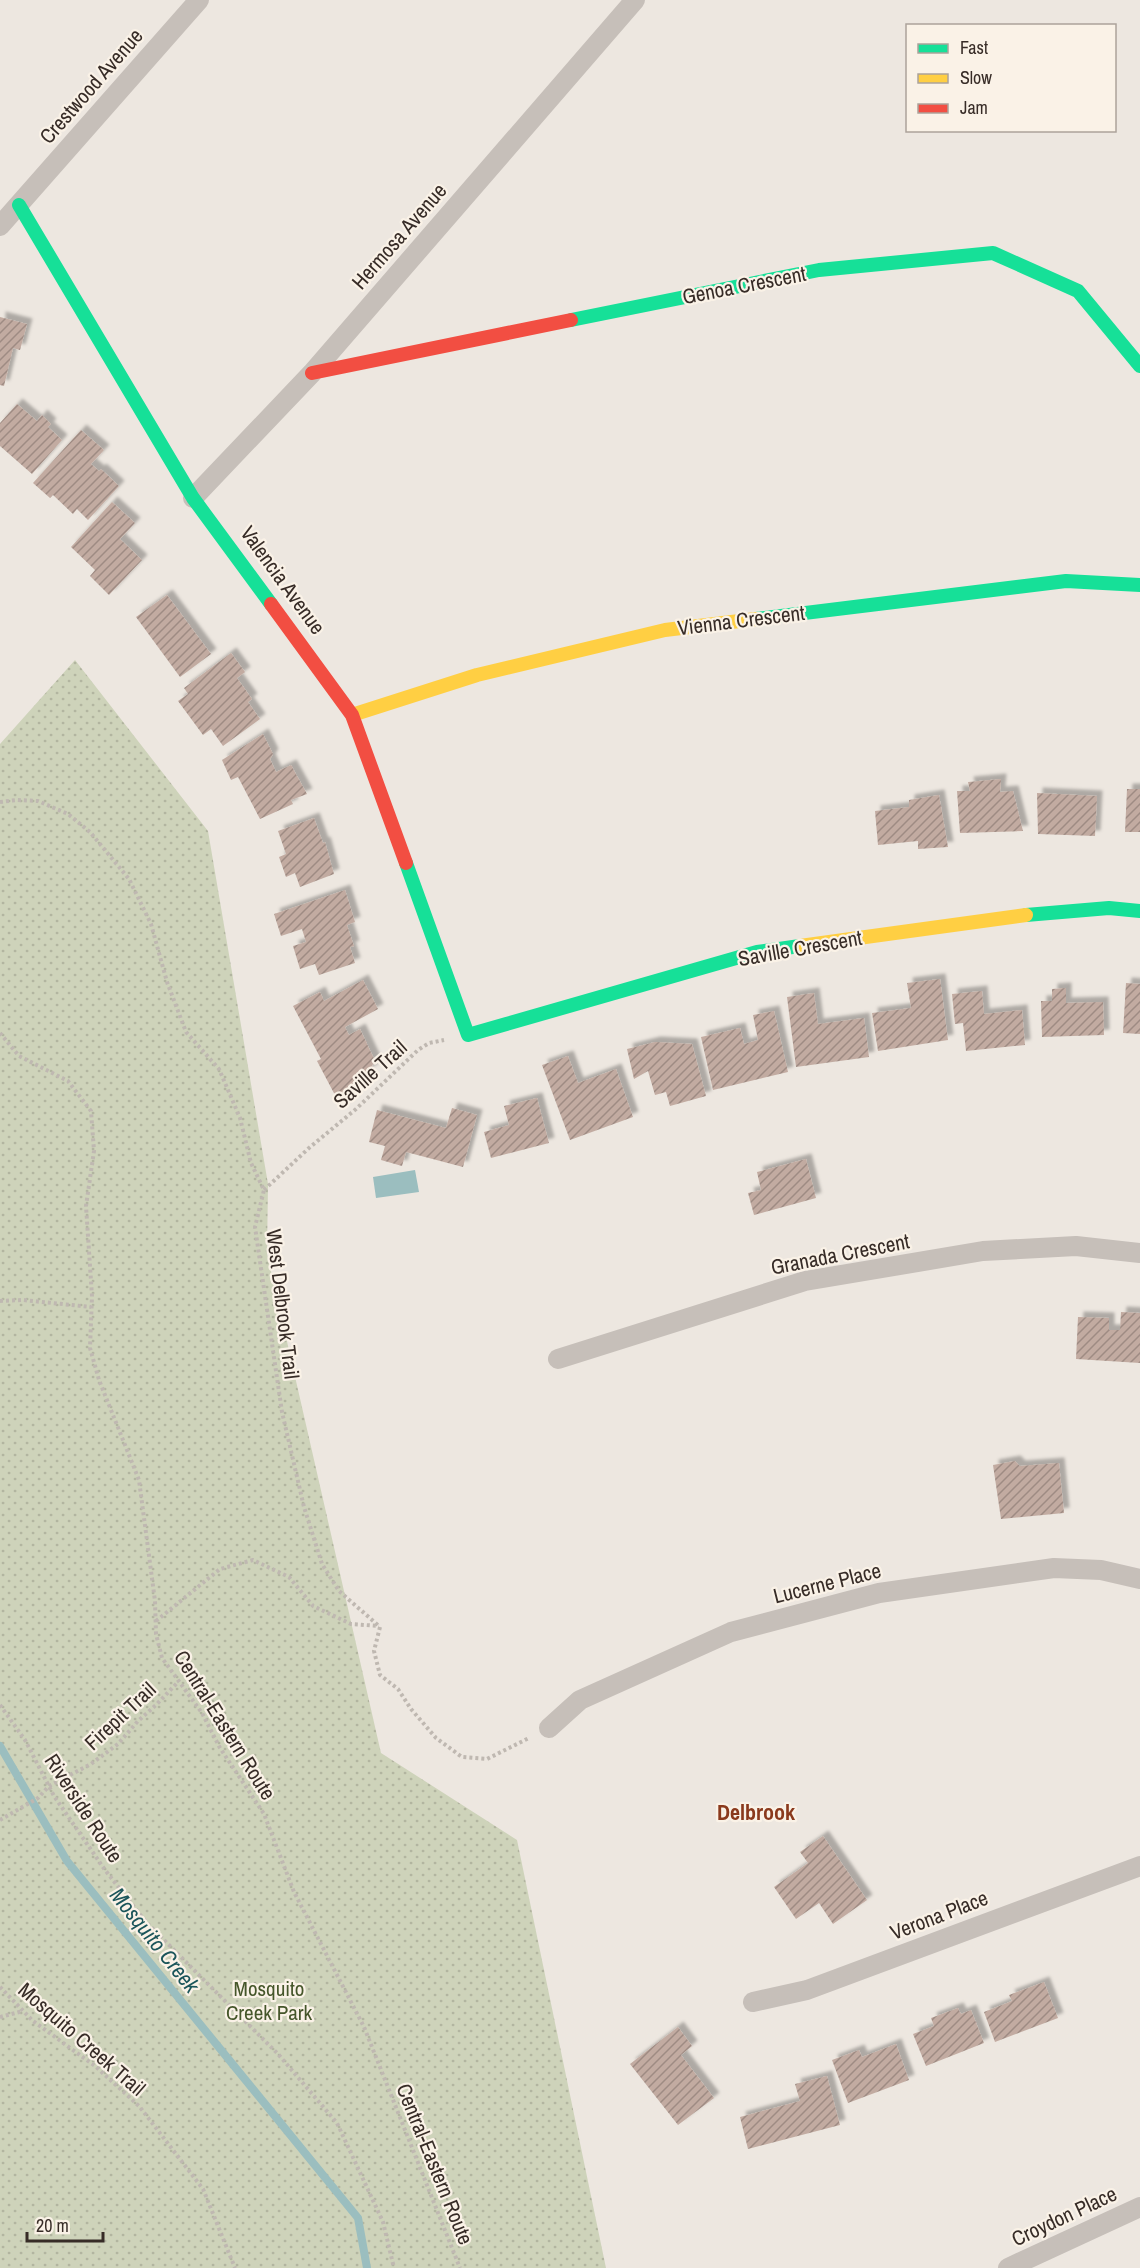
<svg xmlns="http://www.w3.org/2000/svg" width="1140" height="2268" font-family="'Archivo Narrow',sans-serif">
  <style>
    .park { fill: url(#park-dots) }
    .water { fill: #9bbebf }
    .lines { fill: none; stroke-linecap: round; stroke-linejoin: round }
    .stream { stroke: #9bbebf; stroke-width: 8 }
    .building { fill: url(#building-hatch); filter: url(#shadow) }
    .path { stroke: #bfb8b1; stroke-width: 4; stroke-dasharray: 3 3; stroke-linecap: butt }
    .street { stroke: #c6bfb9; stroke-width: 20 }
    .fast { stroke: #16e098; stroke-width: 14 }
    .slow { stroke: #ffcf43; stroke-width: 14 }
    .jam { stroke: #f24e42; stroke-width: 14 }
    .labels { text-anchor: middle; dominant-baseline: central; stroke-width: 4.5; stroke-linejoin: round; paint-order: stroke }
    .street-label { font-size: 21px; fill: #372c27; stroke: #faf2e7 }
    .park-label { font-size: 21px; fill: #45562a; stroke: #faf2e7 }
    .neighbourhood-label { font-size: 22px; font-weight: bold; fill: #8a391c; stroke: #faf2e7 }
    .water-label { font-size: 22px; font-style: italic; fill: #1b555a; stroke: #faf2e7 }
  </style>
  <defs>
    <pattern id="park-dots" width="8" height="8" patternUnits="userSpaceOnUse" patternTransform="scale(1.5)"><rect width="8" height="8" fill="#ced3ba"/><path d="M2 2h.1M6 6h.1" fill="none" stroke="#b2b5a0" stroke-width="1.8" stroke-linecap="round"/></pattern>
    <pattern id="building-hatch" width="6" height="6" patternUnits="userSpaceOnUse" patternTransform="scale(1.5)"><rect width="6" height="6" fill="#c2aba1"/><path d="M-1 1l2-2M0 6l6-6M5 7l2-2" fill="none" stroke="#9e8b83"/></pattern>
    <filter id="shadow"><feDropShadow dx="5.5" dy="-5.5" stdDeviation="1.5" flood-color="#0004"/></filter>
  </defs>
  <rect width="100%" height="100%" fill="#ede7e0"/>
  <polygon class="park" points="75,660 208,831 268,1184 267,1254 381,1753 517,1840 606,2268 0,2268 0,744"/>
  <polygon class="water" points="415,1170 419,1192 376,1198 373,1177"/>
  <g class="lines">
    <polyline class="stream" points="0,1746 67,1861 358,2218 367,2268"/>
  </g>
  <g class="building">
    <polygon points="0,317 27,324 20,350 13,348 4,386 0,385"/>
    <polygon points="17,404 37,421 42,415 51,424 48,427 62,440 32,474 0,446 0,423"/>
    <polygon points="81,430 104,450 91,464 99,471 101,469 119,486 88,520 77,509 73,514 53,495 50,498 33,483"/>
    <polygon points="112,502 135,523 120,539 142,560 109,595 90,576 95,570 71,547"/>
    <polygon points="167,595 211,654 180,677 136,617"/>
    <polygon points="231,653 245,672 237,678 252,699 248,702 260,719 223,746 211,729 203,735 178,701 188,694 184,688"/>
    <polygon points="263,734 273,754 270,759 276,772 291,765 307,794 291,800 293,804 260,819 238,777 231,780 222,760"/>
    <polygon points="1001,779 1000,792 1013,791 1023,831 960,833 957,791 970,791 968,782"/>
    <polygon points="1127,789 1140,789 1140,832 1125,832"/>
    <polygon points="1037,793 1097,796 1095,836 1038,834"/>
    <polygon points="939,795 948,847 918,849 918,841 878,845 875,811 909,807 909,800"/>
    <polygon points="314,818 323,843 325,842 334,874 300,887 295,873 286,877 279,857 286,854 278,831"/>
    <polygon points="345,890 355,922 347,925 354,946 350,947 355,963 319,975 315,964 300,969 293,946 306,942 302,929 281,936 274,914"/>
    <polygon points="940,979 948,1040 878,1051 872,1013 911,1008 907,983"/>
    <polygon points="363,980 378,1009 345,1027 349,1035 360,1029 376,1063 372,1065 373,1069 355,1078 358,1085 336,1097 317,1061 321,1059 293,1006 320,992 324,1001"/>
    <polygon points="1126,983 1140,984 1140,1034 1123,1033"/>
    <polygon points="1066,988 1066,1003 1103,1002 1104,1035 1042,1037 1041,1001 1052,1001 1052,989"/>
    <polygon points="982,991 984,1014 1022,1010 1025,1045 966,1051 963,1023 955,1024 952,994"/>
    <polygon points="814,993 818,1024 864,1018 869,1057 796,1067 787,997"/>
    <polygon points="774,1011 788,1072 713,1090 701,1037 740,1028 744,1044 758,1040 753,1015"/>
    <polygon points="655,1042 692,1044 706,1096 670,1106 666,1092 655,1095 648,1071 634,1079 627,1049"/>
    <polygon points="568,1056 578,1083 616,1069 633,1117 570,1140 542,1065"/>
    <polygon points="537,1098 549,1143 491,1158 484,1132 509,1125 504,1106"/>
    <polygon points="452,1108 477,1115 463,1167 406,1152 402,1166 381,1160 385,1146 369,1142 377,1110 446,1128"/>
    <polygon points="806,1159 816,1198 754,1215 748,1193 761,1190 757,1172"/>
    <polygon points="1121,1312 1140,1313 1140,1363 1076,1359 1078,1317 1109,1318 1109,1330 1120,1330"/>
    <polygon points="1015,1461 1020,1466 1059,1463 1064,1513 1001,1519 993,1465"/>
    <polygon points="823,1836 867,1900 833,1924 819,1903 796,1919 774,1887 808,1863 800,1852"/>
    <polygon points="1044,1982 1058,2018 995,2042 984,2012 1012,2001 1009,1995"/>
    <polygon points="958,2008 961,2014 971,2010 984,2043 926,2066 913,2034 934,2026 931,2018"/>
    <polygon points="678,2027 692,2046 681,2055 714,2098 678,2125 630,2064"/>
    <polygon points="896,2044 909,2080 848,2103 832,2060 859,2050 862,2057"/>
    <polygon points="827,2076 840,2125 748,2149 740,2117 800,2101 795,2084"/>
  </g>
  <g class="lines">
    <g class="path">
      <polyline points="0,802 17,800 38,801 68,814 90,832 129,879 151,924 167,982 186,1032 219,1069 240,1118 251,1163 264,1190 255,1227 282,1412 304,1507 322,1564 339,1591 380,1627"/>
      <polyline points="0,1033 19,1056 68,1081 91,1111 94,1151 86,1206 92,1296 90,1348 99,1380 139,1480 155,1601 156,1634 162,1658 202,1713 220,1748 264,1814 294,1892 364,2027 460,2268"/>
      <polyline points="264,1190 309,1148 356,1109 418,1050 429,1043 444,1040"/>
      <polyline points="0,1301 23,1300 91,1307"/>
      <polyline points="156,1621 220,1569 253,1560 289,1577 313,1606 351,1624 379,1626"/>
      <polyline points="380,1627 374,1651 380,1675 398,1689 411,1709 436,1738 462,1757 487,1759 529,1738"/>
      <polyline points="0,1705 25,1740 54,1796 105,1870 146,1922 278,2054 337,2123 383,2222 394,2268"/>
      <polyline points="0,1820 38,1798 49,1786 91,1764 118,1744 138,1721 156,1705 178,1682"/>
      <polyline points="0,1987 33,2021 95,2066 139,2106 203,2189 235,2268"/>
      <polyline points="0,2017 23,2011"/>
    </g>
    <g class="street">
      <polyline points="0,226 199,0"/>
      <polyline points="193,498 312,373 635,0"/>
      <polyline points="558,1359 805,1281 983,1251 1076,1246 1140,1253"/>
      <polyline points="549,1728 580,1700 731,1632 879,1593 1054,1568 1101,1570 1140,1579"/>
      <polyline points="753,2002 807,1990 1140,1866"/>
      <polyline points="1008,2268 1140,2207"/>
    </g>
    <g class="fast">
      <polyline points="19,205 193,498 271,604"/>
      <polyline points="571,320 819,270 993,253 1078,291 1140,366"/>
      <polyline points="756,619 1066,581 1140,585"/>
      <polyline points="406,863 468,1035 757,952 800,946"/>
      <polyline points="1026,915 1109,908 1140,911"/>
    </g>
    <g class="slow">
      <polyline points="352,715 477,675 665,630 756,619"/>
      <polyline points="800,946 1026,915"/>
    </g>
    <g class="jam">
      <polyline points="312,373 571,320"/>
      <polyline points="271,604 352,715 406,863"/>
    </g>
  </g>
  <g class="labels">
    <g class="street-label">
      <text transform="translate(91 86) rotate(-49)">Crestwood Avenue</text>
      <text transform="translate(399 236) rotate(-49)">Hermosa Avenue</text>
      <text transform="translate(744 285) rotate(-11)">Genoa Crescent</text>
      <text transform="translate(283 580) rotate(54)">Valencia Avenue</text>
      <text transform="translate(741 620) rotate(-7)">Vienna Crescent</text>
      <text transform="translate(800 948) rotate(-10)">Saville Crescent</text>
      <text transform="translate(370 1074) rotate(-42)">Saville Trail</text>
      <text transform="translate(840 1254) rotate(-11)">Granada Crescent</text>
      <text transform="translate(283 1304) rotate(83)">West Delbrook Trail</text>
      <text transform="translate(827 1583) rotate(-14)">Lucerne Place</text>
      <text transform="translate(120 1716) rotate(-43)">Firepit Trail</text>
      <text transform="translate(225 1725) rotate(58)">Central-Eastern Route</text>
      <text transform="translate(84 1808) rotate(57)">Riverside Route</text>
      <text transform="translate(939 1915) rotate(-21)">Verona Place</text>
      <text transform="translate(82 2039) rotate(41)">Mosquito Creek Trail</text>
      <text transform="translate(435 2164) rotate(68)">Central-Eastern Route</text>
      <text transform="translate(1064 2216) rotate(-25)">Croydon Place</text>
    </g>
    <g class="park-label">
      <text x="269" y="1988">Mosquito<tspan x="269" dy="24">Creek Park</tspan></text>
    </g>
    <g class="neighbourhood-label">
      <text x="756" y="1812">Delbrook</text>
    </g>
    <g class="water-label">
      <text transform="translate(155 1940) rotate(51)">Mosquito Creek</text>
    </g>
  </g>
  <rect x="906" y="24" width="210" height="108" fill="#faf2e7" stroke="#aca39a" stroke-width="1.5"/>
  <rect x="918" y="44" width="30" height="9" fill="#16e098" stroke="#aca39a" stroke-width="1.5"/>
  <text x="960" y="54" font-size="18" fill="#372c27">Fast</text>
  <rect x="918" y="74" width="30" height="9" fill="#ffcf43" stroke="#aca39a" stroke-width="1.5"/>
  <text x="960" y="84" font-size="18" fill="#372c27">Slow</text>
  <rect x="918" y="104" width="30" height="9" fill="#f24e42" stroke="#aca39a" stroke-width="1.5"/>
  <text x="960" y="114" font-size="18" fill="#372c27">Jam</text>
  <path d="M27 2232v9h76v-9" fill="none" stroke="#372c27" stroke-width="3"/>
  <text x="36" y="2232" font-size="18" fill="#372c27" stroke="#faf2e7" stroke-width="4.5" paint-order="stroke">20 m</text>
</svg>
